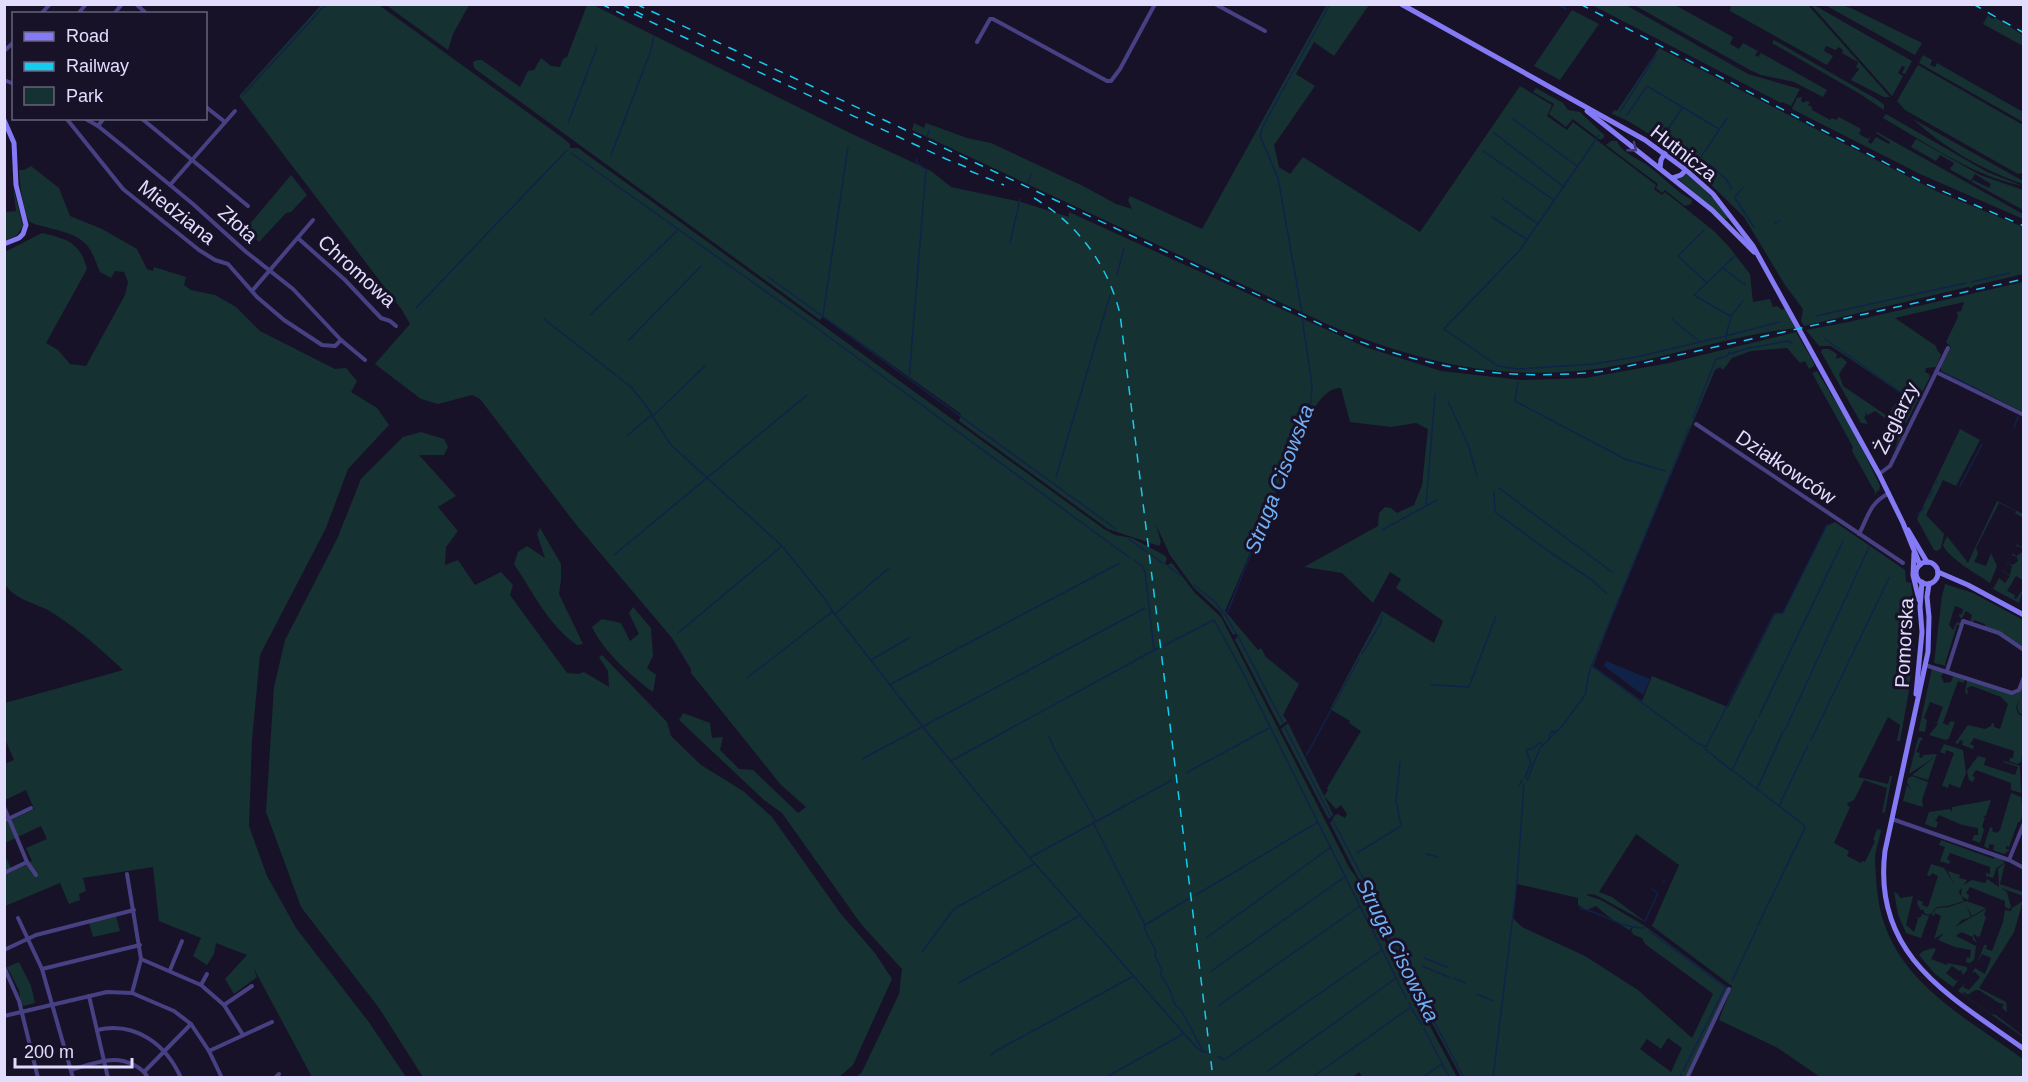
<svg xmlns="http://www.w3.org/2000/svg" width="2028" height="1082" font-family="Helvetica,sans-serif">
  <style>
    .green { fill: #163132; fill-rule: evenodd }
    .water { fill: #112249 }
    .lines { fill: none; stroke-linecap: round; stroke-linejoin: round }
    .stream { stroke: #112249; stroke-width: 1.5 }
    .street { stroke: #474184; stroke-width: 4 }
    .secondary { stroke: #847af6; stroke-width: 5 }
    .rail { stroke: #15ccef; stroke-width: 1.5; stroke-dasharray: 9 8; stroke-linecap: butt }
    .oneway { stroke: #433c7a }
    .labels { text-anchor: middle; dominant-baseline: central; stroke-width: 6; stroke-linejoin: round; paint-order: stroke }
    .street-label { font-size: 20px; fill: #e2dcfd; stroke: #171228 }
    .water-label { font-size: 21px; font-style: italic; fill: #71b0f5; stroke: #171228 }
  </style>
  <rect width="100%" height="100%" fill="#171228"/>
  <g class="green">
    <path d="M 322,4 L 379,5 L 563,138 L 570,144 L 570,148 L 578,148 L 1104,529 L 1115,535 L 1132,538 L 1164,555 L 1167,558 L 1165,564 L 1167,565 L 1172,563 L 1195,593 L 1221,617 L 1350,869 C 1362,883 1367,902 1373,919 L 1457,1077 L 1362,1077 L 1359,1072 L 1352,1078 L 856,1077 L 862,1072 L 899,994 L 902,969 L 861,924 L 782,813 L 764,800 L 679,720 L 683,713 L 710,723 L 712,738 L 723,737 L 720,750 L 739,769 L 753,770 L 798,813 L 806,807 L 781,785 L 691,673 L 691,669 L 672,638 L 574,522 L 480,399 L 472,395 L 438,404 L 421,399 L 375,364 L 410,324 L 402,310 L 239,96 Z"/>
    <path d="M 1327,4 L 1369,5 L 1334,56 L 1314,42 L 1296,74 L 1315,86 L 1274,145 L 1279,167 L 1290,174 L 1303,157 L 1420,232 L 1520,86 L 1552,105 L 1547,116 L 1567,130 L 1573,122 L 1656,185 L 1654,189 L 1662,195 L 1665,192 L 1715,232 L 1730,248 L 1750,274 L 1753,302 L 1770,299 L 1773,307 L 1777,306 L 1782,310 L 1785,309 L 1795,328 C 1739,335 1682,353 1626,364 C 1518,385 1429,367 1329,325 L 912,130 L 914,123 L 924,128 L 926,123 L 967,138 L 991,143 L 1083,186 L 1116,204 L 1132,209 L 1128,200 L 1130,196 L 1202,229 Z"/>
    <polygon points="1731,4 1746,6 1747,4 1808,5 1890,97 1884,97 1851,80 1859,69 1856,67 1858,62 1842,53 1843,50 1838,47 1836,50 1826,46 1824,51 1833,56 1827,65 1730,11"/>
    <polygon points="386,5 469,5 453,34 448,50"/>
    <path d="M 587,5 L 593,5 L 850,133 L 931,171 L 951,187 L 1021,202 L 1069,217 L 1069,212 L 1365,347 L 1441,371 L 1521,380 L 1585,378 L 1669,363 L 1796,332 L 1814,363 L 1814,366 L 1809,369 L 1805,361 L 1800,363 L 1787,348 L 1751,351 L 1732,358 L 1723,370 L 1720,367 L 1715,370 L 1623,589 L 1593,666 L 1642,701 L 1652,676 L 1728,707 L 1775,614 L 1783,614 L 1826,526 L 1835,522 L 1905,570 L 1906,582 L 1911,583 L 1911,585 L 1915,610 L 1914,638 L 1911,640 L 1909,645 L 1914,643 L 1909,690 L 1900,741 L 1897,741 L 1900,725 L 1888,717 L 1858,777 L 1888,784 L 1890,776 L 1892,776 L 1885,812 L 1882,813 L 1887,788 L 1864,780 L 1854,800 L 1848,803 L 1847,805 L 1850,807 L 1834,843 L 1849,851 L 1847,856 L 1861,863 L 1862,861 L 1865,862 L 1875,841 L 1873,840 L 1877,829 L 1881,830 C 1880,838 1874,854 1875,861 C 1876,881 1877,901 1883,920 C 1903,986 1971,1021 2023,1059 L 2023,1077 L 1820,1077 L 1776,1047 L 1719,1020 L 1732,986 L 1652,926 L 1679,865 L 1636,834 L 1599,892 L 1612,897 L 1647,923 L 1596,895 L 1590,894 L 1586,895 L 1601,900 L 1645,926 L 1727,987 L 1728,990 L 1686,1077 L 1461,1077 L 1382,930 L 1366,893 L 1330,823 L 1335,815 L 1338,814 L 1345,818 L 1347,814 L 1341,805 L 1336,809 L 1324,796 L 1328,790 L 1327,788 L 1361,731 L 1349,723 L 1350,721 L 1330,709 L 1382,611 L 1434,643 L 1443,621 L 1396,588 L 1401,579 L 1390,572 L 1373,603 L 1342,573 L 1304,567 L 1378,526 L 1379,513 L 1385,507 L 1391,508 L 1397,513 L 1414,505 L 1422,485 L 1428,429 L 1416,423 L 1391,427 L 1350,422 L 1341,388 C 1327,387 1318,403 1310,414 L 1225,611 L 1258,650 L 1261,648 L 1266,657 L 1299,684 L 1283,715 L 1287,721 L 1280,726 L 1235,640 L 1238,635 L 1237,634 L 1233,635 L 1220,612 L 1194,588 L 1170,555 L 1156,525 L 1161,542 L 1159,546 L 1108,529 L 959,421 L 961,414 L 823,316 L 820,320 L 474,68 L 473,62 L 477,60 L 482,60 L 520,87 L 528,71 L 534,70 L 541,58 L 551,66 L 560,67 L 563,59 L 567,57 ZM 1517,884 L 1578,898 L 1578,905 L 1587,910 L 1596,906 C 1606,915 1616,922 1629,930 L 1633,927 L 1631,931 L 1634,935 L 1642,938 L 1645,944 L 1708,990 L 1713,994 L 1692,1038 L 1638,990 L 1585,956 L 1522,927 L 1513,918 ZM 1668,1038 L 1682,1048 L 1671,1072 L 1640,1049 L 1647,1039 L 1661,1049 Z"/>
    <polygon points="1592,5 1626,5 1748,74 1800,89 1791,106 1782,102 1781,103"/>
    <polygon points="1634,5 1675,5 1733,37 1730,44 1739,49 1743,43 1758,51 1755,55 1758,57 1761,53 1827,90 1823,97 1794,82 1761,75 1750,70"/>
    <polygon points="1811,5 1814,5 1912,61 1905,74 1902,73 1905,67 1902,66 1898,73 1903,76 1892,96"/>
    <polygon points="1825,5 1842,5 1853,9 1922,43 1915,55"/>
    <polygon points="1572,10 1599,24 1560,80 1534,66"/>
    <polygon points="1988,15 1992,19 1996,18 2023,35 2023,46 1983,24"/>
    <polygon points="1774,40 1878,100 1884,105 1884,110 1860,94 1772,43"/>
    <path d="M 1659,48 L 1936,191 L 2023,227 L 2023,274 L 1973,286 L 1972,288 L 1968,287 L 1804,326 L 1801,321 L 1803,309 L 1785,285 L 1744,217 L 1700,174 L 1704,161 L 1700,165 L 1698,172 L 1693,167 L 1693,164 C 1684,163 1678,154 1670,148 C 1653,137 1632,121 1612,114 L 1614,110 L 1617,111 Z"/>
    <polygon points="1923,55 1932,60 1930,65 1935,67 1937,63 2023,112 2023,122 1919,63"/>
    <polygon points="1918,65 2023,125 2022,173 2018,174 1905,110 1897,101"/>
    <polygon points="1536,88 1563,103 1568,110 1580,112 1604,135 1604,138 1600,140 1573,119 1566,127 1549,114 1554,104 1533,92"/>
    <polygon points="1802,97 1801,101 1803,103 1806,101 1810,102 1808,105 1812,107 1812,110 1830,120 1832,118 1836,120 1839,117 1861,129 1859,134 1868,139 1871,135 1868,142 1871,144 1876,137 1889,144 1890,142 1876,133 1877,132 2023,214 2023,219 1920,174 1792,109 1797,98"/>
    <path d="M 1886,114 L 1987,172 L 2023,186 C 1973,176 1928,144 1883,118 Z"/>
    <path d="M 1913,119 L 2023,181 L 2023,184 C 1983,170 1944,148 1913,119 Z"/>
    <polygon points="1916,139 1980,175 2023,190 2023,210 1972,182 1973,180 1989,188 1991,184 1975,174 1971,181 1951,170 1950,167 1952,167 1954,163 1940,155 1936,161 1911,147"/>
    <path d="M 1611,141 L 1617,141 C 1620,151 1634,157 1644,163 C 1661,174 1674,191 1692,200 L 1691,204 L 1685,206 L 1665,190 L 1662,193 L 1656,188 L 1658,184 L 1606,145 Z"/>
    <path d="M 31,166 L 59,188 L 70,216 L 102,229 L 137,249 L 147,269 L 153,271 L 154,267 L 186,277 L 184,285 L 191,290 L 215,295 L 236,307 L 260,331 L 335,369 L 346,368 L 357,381 L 351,392 L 377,408 L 389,425 L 348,469 L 326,528 L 260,655 L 252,740 L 249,826 L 267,876 L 296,928 L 368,1021 L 406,1077 L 312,1077 L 253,967 L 257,977 L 234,994 L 225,979 L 247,955 L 216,943 L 214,954 L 207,965 L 193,956 L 201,938 L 159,921 L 153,867 L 83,878 L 86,891 L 79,894 L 80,900 L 69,904 L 60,883 L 5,906 L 4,854 L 12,870 L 32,861 L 26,848 L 47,839 L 41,826 L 5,843 L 5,823 L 34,809 L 26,790 L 5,800 L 5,764 L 14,760 L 5,739 L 5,703 L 123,670 C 101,649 79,630 53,613 C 38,603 15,601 5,584 L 5,252 L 42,233 C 67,239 80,242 87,269 L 46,343 L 58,350 L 70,364 L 86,366 L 125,295 L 128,282 L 124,272 L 115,271 L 111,278 L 100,272 C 95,261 92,247 81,240 C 70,230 32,226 29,221 C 22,208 20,184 19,170 L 24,170 Z"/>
    <polygon points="1687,173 1722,207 1729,218 1725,219 1677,178"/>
    <path d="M 291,175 L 307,195 L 291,212 L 286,213 L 259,242 C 253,236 246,234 238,238 Z"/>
    <polygon points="13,187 23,226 17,235 5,241 5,212 16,211"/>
    <polygon points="2023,282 2023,412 1941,371 1941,367 1951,347 1946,342 1958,317 1957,312 1961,311 1964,302 1895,318 1936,346 1937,350 1941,355 1936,367 1926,368 1925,372 1929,374 1930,377 1906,423 1890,412 1902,394 1831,346 1819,346 1806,330 1848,322"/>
    <polygon points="1822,349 1829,349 1837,354 1836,359 1841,357 1847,362 1839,374 1843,386 1905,428 1894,452 1900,432 1897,427 1875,411 1868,415 1865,412 1866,416 1864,417 1868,424 1861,423 1821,352"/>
    <polygon points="1817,371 1854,432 1880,486 1879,492 1869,472 1878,490 1874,496 1875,492 1852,451 1853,447 1812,373 1815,372 1816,375 1815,372"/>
    <polygon points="1960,429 1980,440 1956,486 1943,480 1926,515 1944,534 1941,548 1937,551 1934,550 1917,519"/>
    <polygon points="421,432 444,439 448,447 444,455 419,455 456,496 438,507 458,531 446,547 445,565 458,560 475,585 501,572 513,585 510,595 567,673 578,674 584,672 609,687 608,671 599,657 602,655 667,722 671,736 701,765 743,791 772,817 841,914 875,953 892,979 853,1065 839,1077 423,1077 379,1008 301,907 266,812 274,687 285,640 337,539 361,479 403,437"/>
    <path d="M 1997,501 L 2023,514 L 2023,518 L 2015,513 L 2016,511 L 1999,503 L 1976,548 L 1978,554 L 1974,562 L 1986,566 L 1991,553 L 1997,566 L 1990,583 C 1977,574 1949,559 1943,545 L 1947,536 L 1968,563 Z"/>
    <path d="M 540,528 L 561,564 L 561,580 L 559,594 L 583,644 L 577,645 C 549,626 533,592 514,564 L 518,552 L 527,546 L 545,558 L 537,534 Z"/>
    <polygon points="2018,543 2018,545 2021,547 2023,545 2023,580 2016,576 2007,591 2015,595 2014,598 2016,599 2023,589 2019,603 1993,589 1999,578 2005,583 2010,576 2003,572 2004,569 2004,572 2010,575 2012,566 2008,563 2006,565 2009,560 2008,563 2013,565 2018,561 2017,557 2012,555 2011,557 2014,551 2013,554 2017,556 2022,552 2022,548 2017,546 2015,548"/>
    <polygon points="1945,584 1973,593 2023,620 2023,647 1985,627 1985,624 1974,620 1973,623 1970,622 1972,615 1966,611 1962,618 1960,618 1959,614 1962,614 1963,609 1955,606 1949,625 1953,630 1957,622 1961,623 1960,625 1957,625 1945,664 1947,666 1934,663 1942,596"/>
    <path d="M 633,607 L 651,628 L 653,656 L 647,668 L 656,675 L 653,692 C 631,676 604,652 592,627 L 602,619 L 621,623 L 630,641 L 639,634 L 629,613 Z"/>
    <polygon points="1932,668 1944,672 1941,676 1944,683 1951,682 1953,676 1966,679 1963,683 1958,681 1943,723 1949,726 1948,724 1951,721 1955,722 1949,738 1946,740 1929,735 1938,724 1933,722 1937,723 1943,707 1930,702 1924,718 1927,720 1925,732 1919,731 1919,729"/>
    <polygon points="1967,680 2013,695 2020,691 2023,682 2023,703 2022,707 2023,707 2023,714 2019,713 2017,707 2020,698 2016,707 2018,714 2023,716 2023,806 2022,754 2021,762 2017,764 2009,761 2010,758 2013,758 2014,751 1974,738 1970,744 1974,746 1973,749 1962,745 1963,741 1960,740 1958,744 1955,743 1968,725 1985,729 1991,726 1992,723 1994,724 1994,727 2000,729 2008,704 2001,697 1972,686 1967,688 1968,694 1965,693"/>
    <polygon points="1288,723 1332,812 1333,815 1330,818 1328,818 1281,729"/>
    <polygon points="1921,737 1923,740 1921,740 1916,752 1920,753 1919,757 1922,758 1923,755 1937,754 1928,780 1912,775 1935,757 1909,774 1918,738"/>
    <polygon points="1944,744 1963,750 1966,773 1960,788 1949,784 1948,788 1942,786 1954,753 1946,750 1945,754 1940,752"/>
    <polygon points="1978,756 1986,758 1984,765 2015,775 2018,767 2003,762 2004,761 2020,766 2021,793 2011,790 2011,783 1976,770 1972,776 1975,777 1973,782 1969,780 1967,771"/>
    <polygon points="1912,776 1928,782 1922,800 1923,807 1903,801 1907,785 1912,790 1907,783 1908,778"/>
    <polygon points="2011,793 2021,797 2023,814 2020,822 2018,822 2009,847 2006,846 2006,849 2010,850 2004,854 1993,850 1994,845 1990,844 1988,849 1984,846 1990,827 1993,828 1992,831 1997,833 2000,830"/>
    <polygon points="1991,800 1986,815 1983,817 1985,818 1982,826 1984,830 1980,843 1972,840 1974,835 1978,835 1978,828 1962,825 1939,815 1935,821 1938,822 1936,828 1925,824 1929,812 1950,809 1952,812 1952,807"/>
    <polygon points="1941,840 1994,859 1995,856 2005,862 1997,868 1997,866 1993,878 1986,876 1986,873 1990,874 1990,867 1950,853 1947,859 1950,861 1949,864 1940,861 1945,847 1939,845"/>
    <polygon points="2005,863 2000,884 2023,892 2023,896 2001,888 2007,892 2011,907 2009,909 2005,907 2005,901 1970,887 1966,893 1969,895 1968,900 1961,896 1962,886 1972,880 1985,883 1987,879 1999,887 1998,869"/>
    <polygon points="1931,864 1944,868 1954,884 1946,868 1948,871 1960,875 1959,878 1967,880 1959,892 1956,888 1964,901 1948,906 1937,907 1929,915 1924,913 1924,910 1921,910 1917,904 1918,900 1923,902 1922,905 1928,907 1938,876 1932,873 1930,876 1927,875"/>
    <polygon points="1894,892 1898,894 1900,898 1913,896 1906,925 1914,932 1918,919 1916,917 1920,918 1922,914 1929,916 1921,938 1906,933 1898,914"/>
    <polygon points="1966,901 1986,908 1972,916 1966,904 1971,917 1962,920 1955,927 1986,909 1984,915 1986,917 1980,936 1978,937 1974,934 1973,935 1977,943 1973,940 1973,937 1961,932 1956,936 1976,946 1974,960 1970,963 1966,962 1967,957 1970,958 1971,950 1955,947 1938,940 1944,933 1934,939 1941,916 1935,913 1934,916 1931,914 1937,908 1949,907"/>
    <polygon points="2023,901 2014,932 1979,988 2006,1002 2007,1012 2002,1008 2004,1004 1999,1003 1979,990 1975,990 1968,995 1964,992 1963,994 1991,1014 1996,1015 2022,1035 2023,1034 2023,1037 1958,991 1964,984 1963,987 1969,990 1980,977 1975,972 1972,973 1975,968 1985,974 1991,958 1982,954 1977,964 1984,945 1987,945 1986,949 1992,951 2003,922 2005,910 2011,911 2012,908"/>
    <polygon points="116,916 120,931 93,937 89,923"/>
    <polygon points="1933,948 1936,949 1931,959 1947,965 1948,963 1967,967 1967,970 1963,975 1961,970 1959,971 1952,966 1946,973 1956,981 1959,980 1953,987 1935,974 1919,955 1923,951"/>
    <polygon points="19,962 31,986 35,1003 23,1006 21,1004 19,990 7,967"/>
  </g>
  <polygon class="water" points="1606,661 1650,679 1643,695 1604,666"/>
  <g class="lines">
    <g class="stream">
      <polyline points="371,4 373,5"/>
      <polyline points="1558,4 1566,9"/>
      <polyline points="243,95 326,4"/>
      <polyline points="1620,112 1656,55"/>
      <polyline points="1627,115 1647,86 1719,129"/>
      <polyline points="1513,119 1577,166"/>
      <polyline points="568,123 597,47"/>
      <polyline points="1494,133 1564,187"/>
      <polyline points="1599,135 1520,250 1444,329 1498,366 1518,369 1594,364 1636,357 1700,342"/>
      <polyline points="1663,136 1683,107"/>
      <polyline points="927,137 929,130"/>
      <polyline points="1483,151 1554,200"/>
      <polyline points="571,153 820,330"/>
      <polyline points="611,155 650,53 654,37"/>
      <polyline points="1701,157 1727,118"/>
      <polyline points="1709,164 1726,179 1732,189"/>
      <polyline points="1027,184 1032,173"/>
      <polyline points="1744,187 1736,195 1735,198 1754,227"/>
      <polyline points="1503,199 1538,224"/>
      <polyline points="1492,217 1526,239"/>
      <polyline points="1775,224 1779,221"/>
      <polyline points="1704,230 1678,256 1707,283"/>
      <polyline points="1010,243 1020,199"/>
      <polyline points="1723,268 1745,285"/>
      <polyline points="1117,275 1124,248"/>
      <polyline points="767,276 1116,529"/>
      <polyline points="1972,282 2009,273"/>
      <polyline points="416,308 567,150"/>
      <polyline points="1302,313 1278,178 1260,136 1263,126 1330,4"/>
      <polyline points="590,315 678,230"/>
      <polyline points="823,315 848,147"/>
      <polyline points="1730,316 1694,295 1735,256"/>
      <polyline points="1816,316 1966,283"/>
      <polyline points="544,319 631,387 647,407 670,444 782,546 824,598 833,612 923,727 1030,858 1195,1046 1202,1052 1207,1052"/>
      <polyline points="1672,319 1700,342 1726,336 1731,316 1743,301"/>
      <polyline points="821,331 1130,558"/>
      <polyline points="1726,339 1726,336 1779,322"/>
      <polyline points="1825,339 1916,403"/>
      <polyline points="629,340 701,266"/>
      <polyline points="1729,354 1749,348 1788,341 1792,343"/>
      <polyline points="1947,374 1983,392"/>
      <polyline points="909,379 926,170 916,162 917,159"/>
      <polyline points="1518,382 1515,401 1625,459 1665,471"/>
      <polyline points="1448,401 1469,447 1477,476"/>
      <polyline points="652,417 705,366"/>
      <polyline points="1693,418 1716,359 1727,356 1729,352"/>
      <polyline points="2014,427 2018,417"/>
      <polyline points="628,435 650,416"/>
      <polyline points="1056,477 1110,295"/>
      <polyline points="1936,483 1937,481"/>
      <polyline points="1960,486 1982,444"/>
      <polyline points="1499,488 1612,572"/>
      <polyline points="1494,492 1495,512 1551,553 1592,580 1606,593"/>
      <polyline points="1929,498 1933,490"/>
      <polyline points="1426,506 1435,394"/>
      <polyline points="1918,514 1924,508"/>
      <polyline points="1382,530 1437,500"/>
      <polyline points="1129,539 1147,552"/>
      <polyline points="614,555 807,395"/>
      <polyline points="1151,555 1164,564"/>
      <polyline points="1134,560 1143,567 1145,572 1154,650"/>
      <polyline points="1168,566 1181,576"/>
      <polyline points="1194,585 1214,601 1225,615"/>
      <polyline points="835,614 889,568"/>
      <polyline points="678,633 781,547"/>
      <polyline points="1236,634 1226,616 1311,402 1312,385 1302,318"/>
      <polyline points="1238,636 1283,723"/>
      <polyline points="1165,645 1214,620 1239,665 1360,906"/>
      <polyline points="1362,654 1380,624 1382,615"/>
      <polyline points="871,660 909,638"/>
      <polyline points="1592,666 1697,743 1706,747 1774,614 1783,613 1827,525"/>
      <polyline points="747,678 832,612"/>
      <polyline points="891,684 1120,563"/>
      <polyline points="1431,685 1469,687 1496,616"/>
      <polyline points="1759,716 1843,541"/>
      <polyline points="1756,721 1732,770 1757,789"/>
      <polyline points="1284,726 1331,817"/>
      <polyline points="1785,730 1869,547"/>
      <polyline points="1049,737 1054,748 1095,820"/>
      <polyline points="1549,739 1550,733 1555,731"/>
      <polyline points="1811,740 1889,578"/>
      <polyline points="1705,749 1731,770"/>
      <polyline points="1306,756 1359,659"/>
      <polyline points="862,759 1145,608"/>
      <polyline points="951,761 1158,648"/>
      <polyline points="1186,773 1269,728"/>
      <polyline points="1525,777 1531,763 1526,750 1534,748 1539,743 1542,744"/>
      <polyline points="1527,780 1540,748 1563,725 1585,695 1590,669 1690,426"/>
      <polyline points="1519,786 1522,780"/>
      <polyline points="1780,804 1808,745"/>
      <polyline points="1333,821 1369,889 1381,921 1464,1078"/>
      <polyline points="1093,822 1145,925 1144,928 1156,951 1155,956 1162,970 1160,974 1169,988 1175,1005 1181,1010 1203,1051"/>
      <polyline points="1357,853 1401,826 1396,800 1400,762"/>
      <polyline points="1426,854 1438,857"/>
      <polyline points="1031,857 1172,780"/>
      <polyline points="1664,882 1664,879"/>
      <polyline points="1196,895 1318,822"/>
      <path d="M 1580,908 C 1603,913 1620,928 1643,928 L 1645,927"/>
      <polyline points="1645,921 1658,893 1652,889"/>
      <polyline points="1145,925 1188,899"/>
      <polyline points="1758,925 1805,828 1804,825 1757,789 1783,732"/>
      <polyline points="1372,929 1406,998"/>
      <polyline points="1649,931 1725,987"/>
      <polyline points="1206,938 1331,847"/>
      <polyline points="922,952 954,909 1034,864"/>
      <polyline points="1424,958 1447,967"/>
      <polyline points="1422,966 1449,977"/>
      <polyline points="1210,972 1346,876"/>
      <polyline points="1454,978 1466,983"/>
      <polyline points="1732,981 1757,928"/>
      <polyline points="959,983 1079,916"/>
      <polyline points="1477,994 1493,1001"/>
      <polyline points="1218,1006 1360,906 1369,924"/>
      <polyline points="1411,1008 1422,1025"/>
      <polyline points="1424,1029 1442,1063"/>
      <polyline points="991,1056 994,1052 1132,977"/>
      <polyline points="1217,1056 1224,1060 1382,950"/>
      <polyline points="1268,1071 1396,978"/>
      <polyline points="1683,1071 1726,986"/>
      <polyline points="1105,1078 1183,1034"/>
      <polyline points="1311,1078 1411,1007 1409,1003"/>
      <polyline points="1422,1078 1442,1064 1450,1078"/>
      <polyline points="1493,1078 1517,882 1524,784"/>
      <polyline points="1679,1078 1681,1074"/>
    </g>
    <g class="street">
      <polyline points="136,4 147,14"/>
      <polyline points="1215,4 1265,31"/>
      <polyline points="41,14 50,4"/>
      <polyline points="78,14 86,4"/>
      <polyline points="114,14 122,4"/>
      <polyline points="977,42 990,19 993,19 1107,81 1111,81 1120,69 1155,4"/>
      <polyline points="4,51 14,42"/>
      <polyline points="4,80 14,84"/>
      <polyline points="206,107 225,122"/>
      <polyline points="66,118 123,189 199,250 215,260 228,264 257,297 284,320 322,345 335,346 341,340"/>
      <polyline points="84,118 98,126 124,147 193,204 245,251 293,289 341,340 365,360"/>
      <polyline points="141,118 248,206"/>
      <polyline points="98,126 104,118"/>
      <polyline points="170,185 235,111"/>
      <polyline points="299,239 345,280 381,318 390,321 396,326"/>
      <polyline points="252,291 313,220"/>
      <polyline points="1936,372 2024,415"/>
      <polyline points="1696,424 1903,563"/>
      <polyline points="1879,474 1890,466 1948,348"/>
      <path d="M 1859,534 C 1869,515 1869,504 1889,493"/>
      <polyline points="1925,665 2012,693 2019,690 2024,677"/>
      <polyline points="1947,671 1963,621 1999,633 2024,650"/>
      <polyline points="4,807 27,862 36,875"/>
      <polyline points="1892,819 2009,860 2024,868"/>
      <polyline points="4,821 31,808"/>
      <polyline points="2009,860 2024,823"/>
      <polyline points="4,873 27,862"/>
      <polyline points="127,874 141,959 132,993"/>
      <polyline points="18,918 42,969 73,1078"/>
      <polyline points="4,950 36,935 134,910"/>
      <polyline points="141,959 201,985 224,1005 243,1035"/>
      <polyline points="4,967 19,1001 38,1078"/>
      <polyline points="42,969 140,945"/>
      <polyline points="170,970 182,941"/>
      <polyline points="201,985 207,974"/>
      <polyline points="89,996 108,1078"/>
      <polyline points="224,1005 252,986"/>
      <polyline points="4,1016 107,992 132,993 174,1011 191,1024 209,1051 222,1078"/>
      <path d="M 97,1030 C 135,1021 166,1044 181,1078"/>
      <polyline points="209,1051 272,1022"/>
      <path d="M 71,1070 C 92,1064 113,1054 134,1065 C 140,1068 145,1071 148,1078"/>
      <polyline points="145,1071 191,1024"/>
      <polyline points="275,1078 279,1074"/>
      <polyline points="1687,1078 1729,989"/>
    </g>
    <g class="secondary">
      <polyline points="1401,4 1645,140 1686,170 1713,194 1753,246 1879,474 1903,523 1920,565"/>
      <polyline points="1587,111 1712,210 1754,252"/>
      <polyline points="4,120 14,143 16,185 26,225 23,234 19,238 4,244"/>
      <polyline points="1660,168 1661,160 1665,153"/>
      <polyline points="1672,178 1681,175 1686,170"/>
      <polyline points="1908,530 1927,562"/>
      <polyline points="1914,553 1913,575 1919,600"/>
      <circle cx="1927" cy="573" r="11"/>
      <polyline points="1938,572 1968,585 2024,615"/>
      <path d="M 1929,584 L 1927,597 L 1929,617 L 1928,652 L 1885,851 C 1872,956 1950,996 2024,1049"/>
      <polyline points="1916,694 1922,632 1920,607 1922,582"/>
    </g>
    <g class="rail">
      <polyline points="601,4 630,18"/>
      <polyline points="621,4 643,15"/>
      <path d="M 636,4 L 1348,337 C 1435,371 1514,381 1606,371 L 2024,279"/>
      <polyline points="1580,4 1926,184 2024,226"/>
      <polyline points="1973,4 2024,33"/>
      <polyline points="634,14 946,159 966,167"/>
      <polyline points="970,171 1004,185"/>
      <path d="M 1034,198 C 1078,224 1108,265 1120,314 L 1213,1078"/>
    </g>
  </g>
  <defs><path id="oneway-chevron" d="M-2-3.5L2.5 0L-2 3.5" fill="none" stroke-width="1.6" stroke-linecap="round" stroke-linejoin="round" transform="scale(1.5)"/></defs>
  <use class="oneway" href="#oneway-chevron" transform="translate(1633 148) rotate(38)"/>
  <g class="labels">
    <g class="street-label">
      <text transform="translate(1684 153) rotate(38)">Hutnicza</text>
      <text transform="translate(177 212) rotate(38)">Miedziana</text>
      <text transform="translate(238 224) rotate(42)">Złota</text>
      <text transform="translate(357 271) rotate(42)">Chromowa</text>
      <text transform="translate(1896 418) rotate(-64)">Żeglarzy</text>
      <text transform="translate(1786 467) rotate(34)">Działkowców</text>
      <text transform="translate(1904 643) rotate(-87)">Pomorska</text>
    </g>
    <g class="water-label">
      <text transform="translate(1279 479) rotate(-69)">Struga Cisowska</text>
      <text transform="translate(1398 950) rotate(63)">Struga Cisowska</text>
    </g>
  </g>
  <rect width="2028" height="1082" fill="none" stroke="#e2dcfd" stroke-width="12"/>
  <rect x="12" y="12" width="195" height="108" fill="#171228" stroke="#68637d" stroke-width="1.5"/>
  <rect x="24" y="32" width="30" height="9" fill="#847af6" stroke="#68637d" stroke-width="1.5"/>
  <text x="66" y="42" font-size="18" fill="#e2dcfd">Road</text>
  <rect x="24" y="62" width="30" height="9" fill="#15ccef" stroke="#68637d" stroke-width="1.5"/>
  <text x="66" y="72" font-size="18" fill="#e2dcfd">Railway</text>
  <rect x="24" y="87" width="30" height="18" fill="#163132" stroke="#68637d" stroke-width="1.5"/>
  <text x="66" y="102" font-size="18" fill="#e2dcfd">Park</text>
  <path d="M15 1058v9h117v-9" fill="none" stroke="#e2dcfd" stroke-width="3"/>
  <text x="24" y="1058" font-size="18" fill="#e2dcfd" stroke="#171228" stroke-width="4.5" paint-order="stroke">200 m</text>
</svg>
